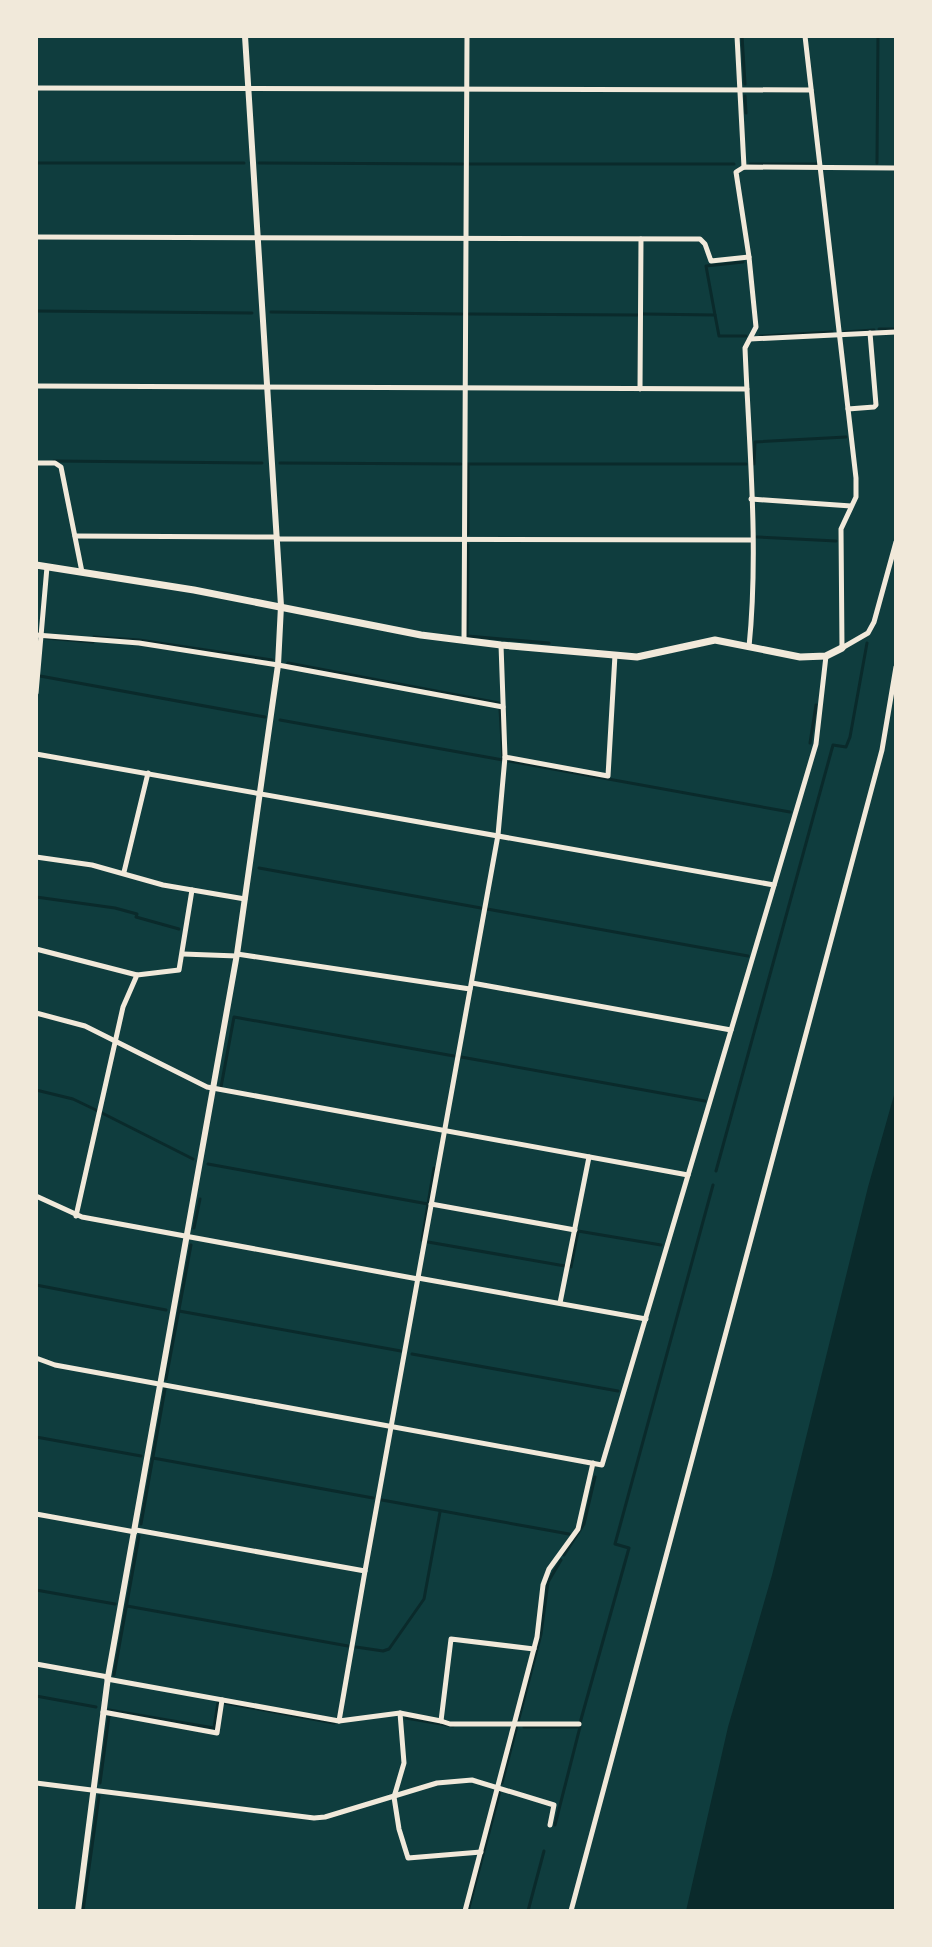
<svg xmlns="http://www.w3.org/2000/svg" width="932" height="1947" font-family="'PT Serif',serif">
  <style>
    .water { fill: #0a2a2b }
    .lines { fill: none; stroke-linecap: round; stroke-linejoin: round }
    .stream { stroke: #0a2a2b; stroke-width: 3 }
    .minor { stroke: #f1e9da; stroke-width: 5 }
    .tertiary { stroke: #f1e9da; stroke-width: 6 }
    .secondary { stroke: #f1e9da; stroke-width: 7 }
  </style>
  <rect width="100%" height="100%" fill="#0f3d3e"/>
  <polygon class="water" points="896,1088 896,1911 686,1911 728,1727 772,1575 868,1187"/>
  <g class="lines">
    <g class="stream">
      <polyline points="742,36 745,84"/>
      <polyline points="745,96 746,113"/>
      <polyline points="36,163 244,163"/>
      <polyline points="259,163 463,164"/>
      <polyline points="877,163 878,36"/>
      <polyline points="469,164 734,164"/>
      <polyline points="750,164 817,164"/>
      <polyline points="36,311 252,313"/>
      <polyline points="271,312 462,314"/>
      <polyline points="469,314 638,315"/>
      <polyline points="643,314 715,315 719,336 746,336"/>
      <polyline points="715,315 706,266 743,262"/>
      <polyline points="879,329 896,329"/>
      <polyline points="844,332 874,330"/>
      <polyline points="760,336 832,332"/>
      <polyline points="54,461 262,463"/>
      <polyline points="280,463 461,464"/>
      <polyline points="467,464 746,464"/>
      <polyline points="754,464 755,442 846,437"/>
      <polyline points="468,534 468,466"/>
      <polyline points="757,537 836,541"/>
      <polyline points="468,545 467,636 549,643"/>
      <polyline points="36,631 38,632"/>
      <polyline points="94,637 139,640 272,660"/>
      <polyline points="46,638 93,642"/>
      <polyline points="288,663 499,703"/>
      <polyline points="40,676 265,717"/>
      <polyline points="280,720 503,760 500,709"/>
      <polyline points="810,743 816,705"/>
      <polyline points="509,761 790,812"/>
      <polyline points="259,868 481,908"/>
      <polyline points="36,897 115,908 137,914 136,917 179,929"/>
      <polyline points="487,909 748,956"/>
      <polyline points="461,1057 705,1101"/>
      <polyline points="221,1087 234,1017 454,1056"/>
      <polyline points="36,1090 73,1099 98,1111"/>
      <polyline points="102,1113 193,1159"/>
      <polyline points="208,1164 428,1204"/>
      <polyline points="716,1171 833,745 846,747 850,737 867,643"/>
      <polyline points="194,1228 200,1199"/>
      <polyline points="422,1240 434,1168"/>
      <polyline points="428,1242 565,1266"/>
      <polyline points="571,1267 578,1231 661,1245"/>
      <polyline points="36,1285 166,1310"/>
      <polyline points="179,1311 401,1351"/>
      <polyline points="412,1354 618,1391"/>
      <polyline points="166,1379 191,1245"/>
      <polyline points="36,1437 141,1456"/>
      <polyline points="153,1458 373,1498"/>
      <polyline points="382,1500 569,1534"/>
      <polyline points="141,1524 165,1389"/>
      <polyline points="564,1555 584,1524 595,1477"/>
      <polyline points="36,1590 115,1604"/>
      <polyline points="127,1606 348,1646"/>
      <polyline points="356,1647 383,1651 389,1649 424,1599 440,1512"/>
      <polyline points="114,1675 139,1536"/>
      <polyline points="36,1696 96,1707"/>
      <polyline points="225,1703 334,1723"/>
      <polyline points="109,1710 214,1728 218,1702"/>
      <polyline points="406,1718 453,1726"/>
      <polyline points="580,1723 629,1548 615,1544 713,1185"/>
      <polyline points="524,1727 580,1727 555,1825"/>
      <polyline points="100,1783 109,1716"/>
      <polyline points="502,1783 541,1634 548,1582 561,1560"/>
      <polyline points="83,1911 99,1796"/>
      <polyline points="468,1911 500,1791"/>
      <polyline points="528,1911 544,1851"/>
    </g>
    <g class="minor">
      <polyline points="737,36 744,167"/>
      <polyline points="805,36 856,478 856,497 841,529 842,648 868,633 874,622 896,542"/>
      <polyline points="36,88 811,90"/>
      <polyline points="36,237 700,239 705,244 711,261 749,257"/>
      <polyline points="750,339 896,332"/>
      <polyline points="36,386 747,389"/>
      <polyline points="640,389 641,239"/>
      <polyline points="848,409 874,407 876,405 870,333"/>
      <polyline points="36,463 55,463 61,467 82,572"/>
      <polyline points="751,499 851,506"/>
      <polyline points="75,536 277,537"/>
      <polyline points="277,539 752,540"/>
      <polyline points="36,635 139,643 278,665 503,707"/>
      <polyline points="464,641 467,36"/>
      <path d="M 749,647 C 759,548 749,447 745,348 L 756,327 L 749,257 L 736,172 L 744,167 L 896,168"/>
      <polyline points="36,693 47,567"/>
      <polyline points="36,754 774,885"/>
      <polyline points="505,757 608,776 615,655"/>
      <polyline points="36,857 92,865 163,885 245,899"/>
      <polyline points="124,872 148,773"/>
      <polyline points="36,949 137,975"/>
      <polyline points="183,954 237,956"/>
      <polyline points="237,954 470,989"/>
      <polyline points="472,983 731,1030"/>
      <polyline points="36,1013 85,1026 207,1087 688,1175"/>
      <polyline points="36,1196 82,1217 418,1279"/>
      <polyline points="431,1204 575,1230"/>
      <polyline points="76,1216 123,1007 137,975 179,970 192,890"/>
      <polyline points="418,1278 646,1319"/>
      <polyline points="560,1303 589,1157"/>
      <polyline points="36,1358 55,1365 602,1465 816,744 826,656"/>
      <polyline points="36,1514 135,1532"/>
      <polyline points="136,1530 365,1571 498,835 505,757 501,645"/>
      <polyline points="36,1664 108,1677"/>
      <polyline points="107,1679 339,1721 400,1713 441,1721 451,1639 534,1649"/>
      <polyline points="103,1712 217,1733 222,1700"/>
      <polyline points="400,1713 404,1763 394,1797 399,1829 408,1858 481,1852"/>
      <polyline points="339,1721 365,1571"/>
      <polyline points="441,1721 450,1724 579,1724"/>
      <polyline points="36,1783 314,1818 325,1817 437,1783 472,1780 554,1805 550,1825"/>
      <polyline points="465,1911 537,1637 543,1585 549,1569 578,1529 593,1463"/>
      <polyline points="571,1911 882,750 896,667"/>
    </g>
    <polyline class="tertiary" points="78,1911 108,1677 237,954 278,665 281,606 245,36"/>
    <polyline class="secondary" points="36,565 194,590 421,635 501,645 637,657 715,640 800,657 826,656 842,648"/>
  </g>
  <rect width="932" height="1947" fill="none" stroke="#f1e9da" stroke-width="76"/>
</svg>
